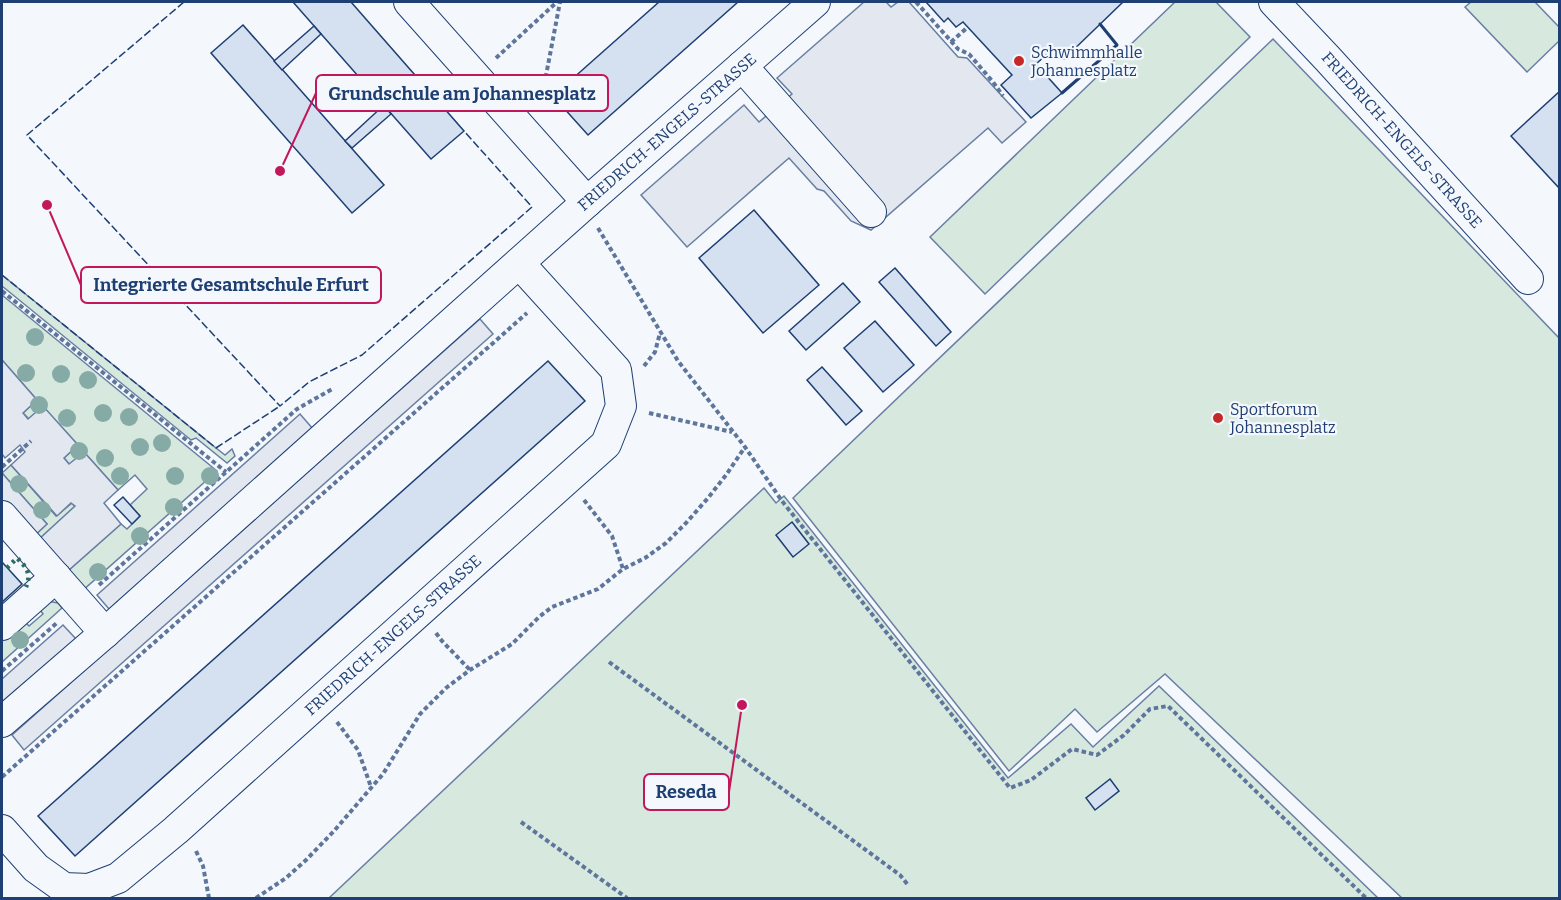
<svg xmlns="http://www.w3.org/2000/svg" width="1561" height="900" font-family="Bitter,serif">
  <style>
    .green { fill: #d7e8df; stroke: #687fa3; stroke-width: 1.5 }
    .parking { fill: #e3e8f0; stroke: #687fa3; stroke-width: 1.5 }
    .building { fill: #d5e0f0; stroke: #1d3f73; stroke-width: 1.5 }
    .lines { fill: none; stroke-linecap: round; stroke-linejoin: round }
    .minor-casing { stroke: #1d3f73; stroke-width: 32 }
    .path { stroke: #5e769c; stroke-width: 4; stroke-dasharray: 4.5 3; stroke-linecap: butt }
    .minor { stroke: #f4f7fb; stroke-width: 30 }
    .hedge { stroke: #2c6c60; stroke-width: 4.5; stroke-dasharray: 3 4.5; stroke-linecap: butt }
    .fence { stroke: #1d3f73; stroke-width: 1.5; stroke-dasharray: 8 3; stroke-linecap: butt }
    .wall { stroke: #1d3f73; stroke-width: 3 }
    .tree { fill: #86aba6 }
    .poi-dot { fill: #c62828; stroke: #f4f7fb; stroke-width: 2 }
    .labels { text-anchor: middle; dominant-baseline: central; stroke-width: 4.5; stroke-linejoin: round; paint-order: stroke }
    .poi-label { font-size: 16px; fill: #1d3f73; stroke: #f4f7fb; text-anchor: start }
    .street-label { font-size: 16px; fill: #1d3f73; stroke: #f4f7fb }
    .leader { fill: none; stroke: #c2185b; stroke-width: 2 }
    .callout-dot { fill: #c2185b; stroke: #f4f7fb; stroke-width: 2 }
    .callout { fill: #f4f7fb; stroke: #c2185b; stroke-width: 2 }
    .callout-label { font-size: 18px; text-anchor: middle; font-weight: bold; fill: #1d3f73 }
  </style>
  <rect width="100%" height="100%" fill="#f4f7fb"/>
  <g class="green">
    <polygon points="1175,2 1216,2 1250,37 985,294 930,237"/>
    <polygon points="1471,2 1535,2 1559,27 1559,41 1527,72 1465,7"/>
    <polygon points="1273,39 1559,338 1559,898 1402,898 1165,674 1097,732 1075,709 1009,771 793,498"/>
    <polygon points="2,275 216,448 225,455 232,449 235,456 227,463 196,438 191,440 2,286"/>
    <polygon points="2,295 217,471 82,591 69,570 121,524 127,529 140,516 130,505 147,489 135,475 118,490 84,452 70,465 64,458 78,445 43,407 29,419 23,413 37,400 3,361 2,362"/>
    <polygon points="11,465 56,516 72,503 75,507 37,541 33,537 47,524 2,473"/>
    <polygon points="764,488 776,503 784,496 1008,778 1071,724 1093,747 1159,686 1378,898 329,898"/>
    <polygon points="47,601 58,603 62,608 2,662 2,638 22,619 29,626 43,614 38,607"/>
  </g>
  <g class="parking">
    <polygon points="864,2 886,2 891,7 898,2 909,2 958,57 967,58 1026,122 1002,143 988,128 871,230 851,221 824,191 817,189 789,158 687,247 641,195 744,105 759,122 792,94 777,78"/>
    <polygon points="480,319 493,334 24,750 12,735"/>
    <polygon points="3,361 37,400 23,413 28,419 43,406 78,445 64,458 69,464 84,452 118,490 104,503 121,524 69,570 37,541 75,506 71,503 57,516 11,465 25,452 20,445 5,458 2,454 2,362"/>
    <polygon points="300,414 313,429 109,609 97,595"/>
    <polygon points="2,473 47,524 33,537 2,502"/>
    <polygon points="63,625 76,639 2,704 2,679"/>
  </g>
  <g class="building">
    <polygon points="293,2 351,2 464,131 431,159"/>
    <polygon points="659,2 738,2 588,135 553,96"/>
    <polygon points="926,2 1123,2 1064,59 1054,48 1036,64 1062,93 1031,118 1001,85 1012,75 963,22 956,27 948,18 944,22"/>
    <polygon points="243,25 384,185 352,213 211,53"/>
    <polygon points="314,26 321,34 282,70 274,61"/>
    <polygon points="1560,91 1560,189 1511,136"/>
    <polygon points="384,105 391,114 352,148 345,141"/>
    <polygon points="754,210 819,285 763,333 699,258"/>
    <polygon points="895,268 951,332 936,346 879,282"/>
    <polygon points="843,283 860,302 806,350 789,331"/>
    <polygon points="875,321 914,365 883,392 844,348"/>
    <polygon points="548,361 585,401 75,856 38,816"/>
    <polygon points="822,367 862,411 846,425 807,380"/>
    <polygon points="123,497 140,516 132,524 114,505"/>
    <polygon points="792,522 809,544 793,557 776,535"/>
    <polygon points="2,562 22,584 2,602"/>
    <polygon points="1110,779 1119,791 1095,810 1086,798"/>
  </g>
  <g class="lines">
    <defs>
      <g id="minor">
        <polyline points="409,2 587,202"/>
        <polyline points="1274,2 1327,58 1528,279"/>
        <polyline points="742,66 871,212"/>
        <polyline points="2,516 105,633"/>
        <polyline points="2,625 56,577"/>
        <polyline points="2,722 105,633 587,202 815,2"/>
        <polyline points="2,830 36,868 64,888 89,889 118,878 176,830 606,444 621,406 616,370 519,263"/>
      </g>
    </defs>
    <use href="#minor" class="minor-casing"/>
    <g class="path">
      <polyline points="916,2 958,49 969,54 993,82 1003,96"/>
      <polyline points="951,42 968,27"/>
      <polyline points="496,58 557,2"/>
      <polyline points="540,107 560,2"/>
      <polyline points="598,228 678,361 745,447 782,501 1010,788 1031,780 1072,749 1097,755 1124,735 1150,709 1168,706 1366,898"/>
      <polyline points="2,291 226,472"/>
      <polyline points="644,366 655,352 660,333"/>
      <polyline points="649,413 732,432"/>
      <polyline points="2,467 31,441"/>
      <polyline points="584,500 612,536 623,569"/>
      <polyline points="99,585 297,409 334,388"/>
      <polyline points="436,633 442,641 470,670"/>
      <polyline points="609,662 900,875 908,885"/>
      <polyline points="2,671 58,622"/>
      <polyline points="337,722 358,750 371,787"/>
      <polyline points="2,777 527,313"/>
      <polyline points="521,822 627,898"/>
      <polyline points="196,851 203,866 209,898"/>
      <polyline points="256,898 286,878 306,860 334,831 383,774 420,714 446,688 470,670 512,644 539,617 552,607 598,589 623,569 645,558 666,543 686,523 708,498 726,475 745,447"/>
    </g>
    <use href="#minor" class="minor"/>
    <path class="hedge" d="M 7,568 L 17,558 C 26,567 32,573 26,587"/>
    <g class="fence">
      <polyline points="184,2 27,135 280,406 309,382 362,355 532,207 464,131"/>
      <polyline points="2,275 216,448 280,406"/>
    </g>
    <polyline class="wall" points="1062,93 1117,45 1100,24"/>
  </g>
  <g class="tree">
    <circle cx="35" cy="337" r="9"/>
    <circle cx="26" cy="373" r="9"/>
    <circle cx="61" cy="374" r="9"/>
    <circle cx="88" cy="380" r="9"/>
    <circle cx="39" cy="405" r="9"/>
    <circle cx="103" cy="413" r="9"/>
    <circle cx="129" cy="417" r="9"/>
    <circle cx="67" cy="418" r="9"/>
    <circle cx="162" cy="443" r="9"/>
    <circle cx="140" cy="447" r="9"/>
    <circle cx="79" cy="451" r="9"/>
    <circle cx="105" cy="458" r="9"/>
    <circle cx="120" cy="476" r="9"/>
    <circle cx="175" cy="476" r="9"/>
    <circle cx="210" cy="476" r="9"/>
    <circle cx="19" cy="484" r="9"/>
    <circle cx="174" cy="507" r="9"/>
    <circle cx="42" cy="510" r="9"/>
    <circle cx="140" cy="536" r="9"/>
    <circle cx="98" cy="572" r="9"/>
    <circle cx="20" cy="640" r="9"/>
  </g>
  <g class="poi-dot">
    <circle cx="1019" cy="61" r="6"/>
    <circle cx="1218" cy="418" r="6"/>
  </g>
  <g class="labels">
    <g class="poi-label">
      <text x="1031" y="52">Schwimmhalle<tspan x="1031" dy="18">Johannesplatz</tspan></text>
      <text x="1230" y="409">Sportforum<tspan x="1230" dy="18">Johannesplatz</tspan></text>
    </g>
    <g class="street-label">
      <text transform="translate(667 132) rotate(-41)">FRIEDRICH-ENGELS-STRASSE</text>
      <text transform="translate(1402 140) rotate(48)">FRIEDRICH-ENGELS-STRASSE</text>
      <text transform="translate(393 635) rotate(-42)">FRIEDRICH-ENGELS-STRASSE</text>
    </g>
  </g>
  <path class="leader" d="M280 171L316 93M47 205L81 285M742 705L729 792"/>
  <g class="callout-dot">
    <circle cx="280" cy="171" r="6"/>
    <circle cx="47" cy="205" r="6"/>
    <circle cx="742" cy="705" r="6"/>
  </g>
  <g class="callout">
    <rect x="316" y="75" width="292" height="36" rx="6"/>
    <rect x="81" y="267" width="300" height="36" rx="6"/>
    <rect x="644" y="774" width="85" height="36" rx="6"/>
  </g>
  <g class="callout-label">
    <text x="462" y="100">Grundschule am Johannesplatz</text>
    <text x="231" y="291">Integrierte Gesamtschule Erfurt</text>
    <text x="686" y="798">Reseda</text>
  </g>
  <rect width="1561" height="900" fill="none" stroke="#1d3f73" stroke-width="6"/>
</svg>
